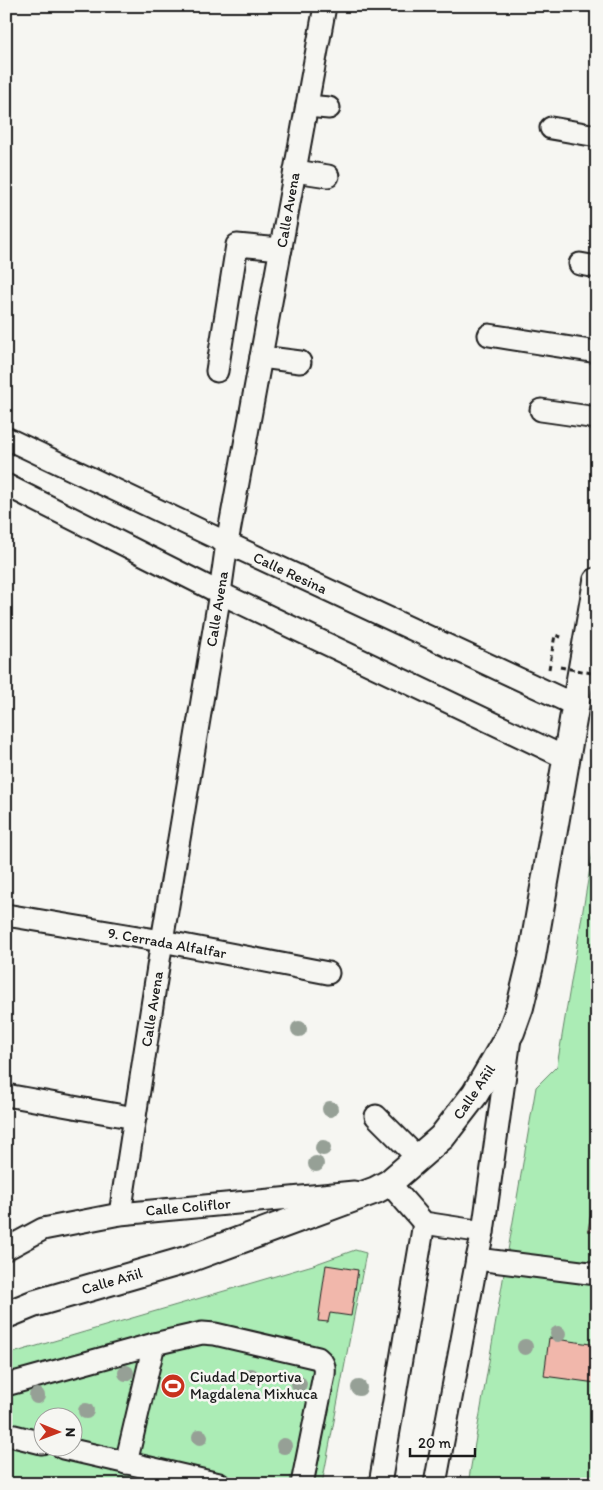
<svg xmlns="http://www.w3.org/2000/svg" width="603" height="1490" font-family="Itim,sans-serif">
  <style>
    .green { fill: #abecb5; stroke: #648468; fill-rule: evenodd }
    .building { fill: #f1b7ab; stroke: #1c1c1c }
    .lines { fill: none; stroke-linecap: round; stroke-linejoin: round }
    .minor-casing { stroke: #1c1c1c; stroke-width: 25 }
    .major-casing { stroke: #1c1c1c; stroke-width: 30 }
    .path { stroke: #1c1c1c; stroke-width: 3; stroke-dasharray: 5 4; stroke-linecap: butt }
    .minor { stroke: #f6f6f2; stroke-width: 21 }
    .major { stroke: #f6f6f2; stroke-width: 26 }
    .path-bridge { stroke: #1c1c1c; stroke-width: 3; stroke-dasharray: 5 4; stroke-linecap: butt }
    .tree { fill: #96a096 }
    .labels { text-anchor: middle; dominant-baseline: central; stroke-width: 5; stroke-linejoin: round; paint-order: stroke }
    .street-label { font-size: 15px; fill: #1c1c1c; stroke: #f6f6f2 }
    .poi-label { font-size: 15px; fill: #1c1c1c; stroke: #f6f6f2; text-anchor: start }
  </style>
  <rect width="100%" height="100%" fill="#f6f6f2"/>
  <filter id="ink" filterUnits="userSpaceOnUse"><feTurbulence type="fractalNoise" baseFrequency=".02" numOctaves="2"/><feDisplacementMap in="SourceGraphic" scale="10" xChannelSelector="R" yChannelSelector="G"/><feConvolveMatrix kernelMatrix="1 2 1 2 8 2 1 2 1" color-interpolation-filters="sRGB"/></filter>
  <g filter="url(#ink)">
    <g class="green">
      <polygon points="597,826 597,1484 468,1484 536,1087 557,1066"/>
      <path d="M 355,1250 L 366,1253 L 322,1484 L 6,1484 L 6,1355 L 313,1265 ZM 42,1418 L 72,1418 L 72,1448 L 42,1448 Z"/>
    </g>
    <g class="building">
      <polygon points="592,1207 597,1208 597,1232 588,1231"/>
      <polygon points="326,1265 358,1270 351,1316 330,1313 328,1322 318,1321"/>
      <polygon points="549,1338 597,1345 596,1383 544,1376"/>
    </g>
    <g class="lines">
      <defs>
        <g id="minor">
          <polyline points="307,106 329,108"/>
          <polyline points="551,128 597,136"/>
          <polyline points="295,171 328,176"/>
          <polyline points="580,264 597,267"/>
          <polyline points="489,335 597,352"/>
          <polyline points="261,357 300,362"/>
          <polyline points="217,371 237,245 281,249"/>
          <polyline points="541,410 597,418"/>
          <polyline points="6,438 227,543 575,705"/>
          <polyline points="6,485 220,593 566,758"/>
          <polyline points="6,915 162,941 328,973"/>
          <polyline points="6,1095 135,1118"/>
          <polyline points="376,1116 418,1158"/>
          <polyline points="389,1183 424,1223 483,1232"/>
          <polyline points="120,1214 162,941 220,593 227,543 325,6"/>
          <polyline points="6,1249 43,1229 120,1214 354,1192"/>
          <polyline points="477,1259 597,1274"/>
          <path d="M 6,1385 L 154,1344 L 202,1333 L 215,1334 L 318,1358 C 324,1363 325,1367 324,1375 L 302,1484"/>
          <polyline points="6,1434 42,1443"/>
          <polyline points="63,1448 219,1484"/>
          <polyline points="126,1463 154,1344"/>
          <polyline points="380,1484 424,1223"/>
          <polyline points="435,1484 477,1259 483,1232 510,1038"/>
        </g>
        <polyline id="major" points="6,1315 33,1304 186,1260 376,1190 389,1183 442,1137 475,1094 511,1032 520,1007 532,957 597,581"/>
      </defs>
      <use href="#minor" class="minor-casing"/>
      <use href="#major" class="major-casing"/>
      <polyline class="path" points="549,669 555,635 564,638"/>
      <use href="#minor" class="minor"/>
      <use href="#major" class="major"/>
      <polyline class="path-bridge" points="560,667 597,674"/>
    </g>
    <g class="tree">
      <circle cx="299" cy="1029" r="8"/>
      <circle cx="330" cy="1109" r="8"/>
      <circle cx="323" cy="1148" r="8"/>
      <circle cx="316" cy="1164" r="8"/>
      <circle cx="558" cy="1334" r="8"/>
      <circle cx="525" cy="1347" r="8"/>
      <circle cx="126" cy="1373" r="8"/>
      <circle cx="251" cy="1376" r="8"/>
      <circle cx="299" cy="1384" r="8"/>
      <circle cx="359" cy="1388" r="8"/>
      <circle cx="37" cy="1396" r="8"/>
      <circle cx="86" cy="1411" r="8"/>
      <circle cx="200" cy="1437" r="8"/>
      <circle cx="284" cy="1446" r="8"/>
    </g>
  </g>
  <defs>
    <symbol id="stadium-disc" viewBox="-11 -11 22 22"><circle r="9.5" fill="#c8321e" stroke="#f6f6f2"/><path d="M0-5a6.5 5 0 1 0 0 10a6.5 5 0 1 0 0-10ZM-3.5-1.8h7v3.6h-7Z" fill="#fff"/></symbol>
  </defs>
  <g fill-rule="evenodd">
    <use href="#stadium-disc" x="159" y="1372" width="28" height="28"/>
  </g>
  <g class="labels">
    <g class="street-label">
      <text transform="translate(288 210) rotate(-80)">Calle Avena</text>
      <text transform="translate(290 573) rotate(25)">Calle Resina</text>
      <text transform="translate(217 609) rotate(-81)">Calle Avena</text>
      <text transform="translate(167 943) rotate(10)">9. Cerrada Alfalfar</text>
      <text transform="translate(152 1009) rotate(-81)">Calle Avena</text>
      <text transform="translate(474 1092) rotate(-56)">Calle Añil</text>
      <text transform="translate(188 1207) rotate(-5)">Calle Coliflor</text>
      <text transform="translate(112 1281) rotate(-16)">Calle Añil</text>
    </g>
    <g class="poi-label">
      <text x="190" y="1377">Ciudad Deportiva<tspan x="190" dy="17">Magdalena Mixhuca</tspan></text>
    </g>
  </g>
  <rect width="603" height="1490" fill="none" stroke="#f6f6f2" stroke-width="25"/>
  <rect x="12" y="12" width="578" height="1465" fill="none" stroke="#1c1c1c" stroke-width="2" filter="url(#ink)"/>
  <g transform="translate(58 1432) rotate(91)"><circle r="24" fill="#f6f6f2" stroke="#9f9f9c"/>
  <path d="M0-4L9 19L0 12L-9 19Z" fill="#c8321e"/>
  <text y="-8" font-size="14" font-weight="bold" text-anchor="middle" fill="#1c1c1c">N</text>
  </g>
  <path d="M410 1448v8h65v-8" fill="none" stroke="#1c1c1c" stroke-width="2.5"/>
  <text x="418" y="1448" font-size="15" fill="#1c1c1c" stroke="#f6f6f2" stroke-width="4" paint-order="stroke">20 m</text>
</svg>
